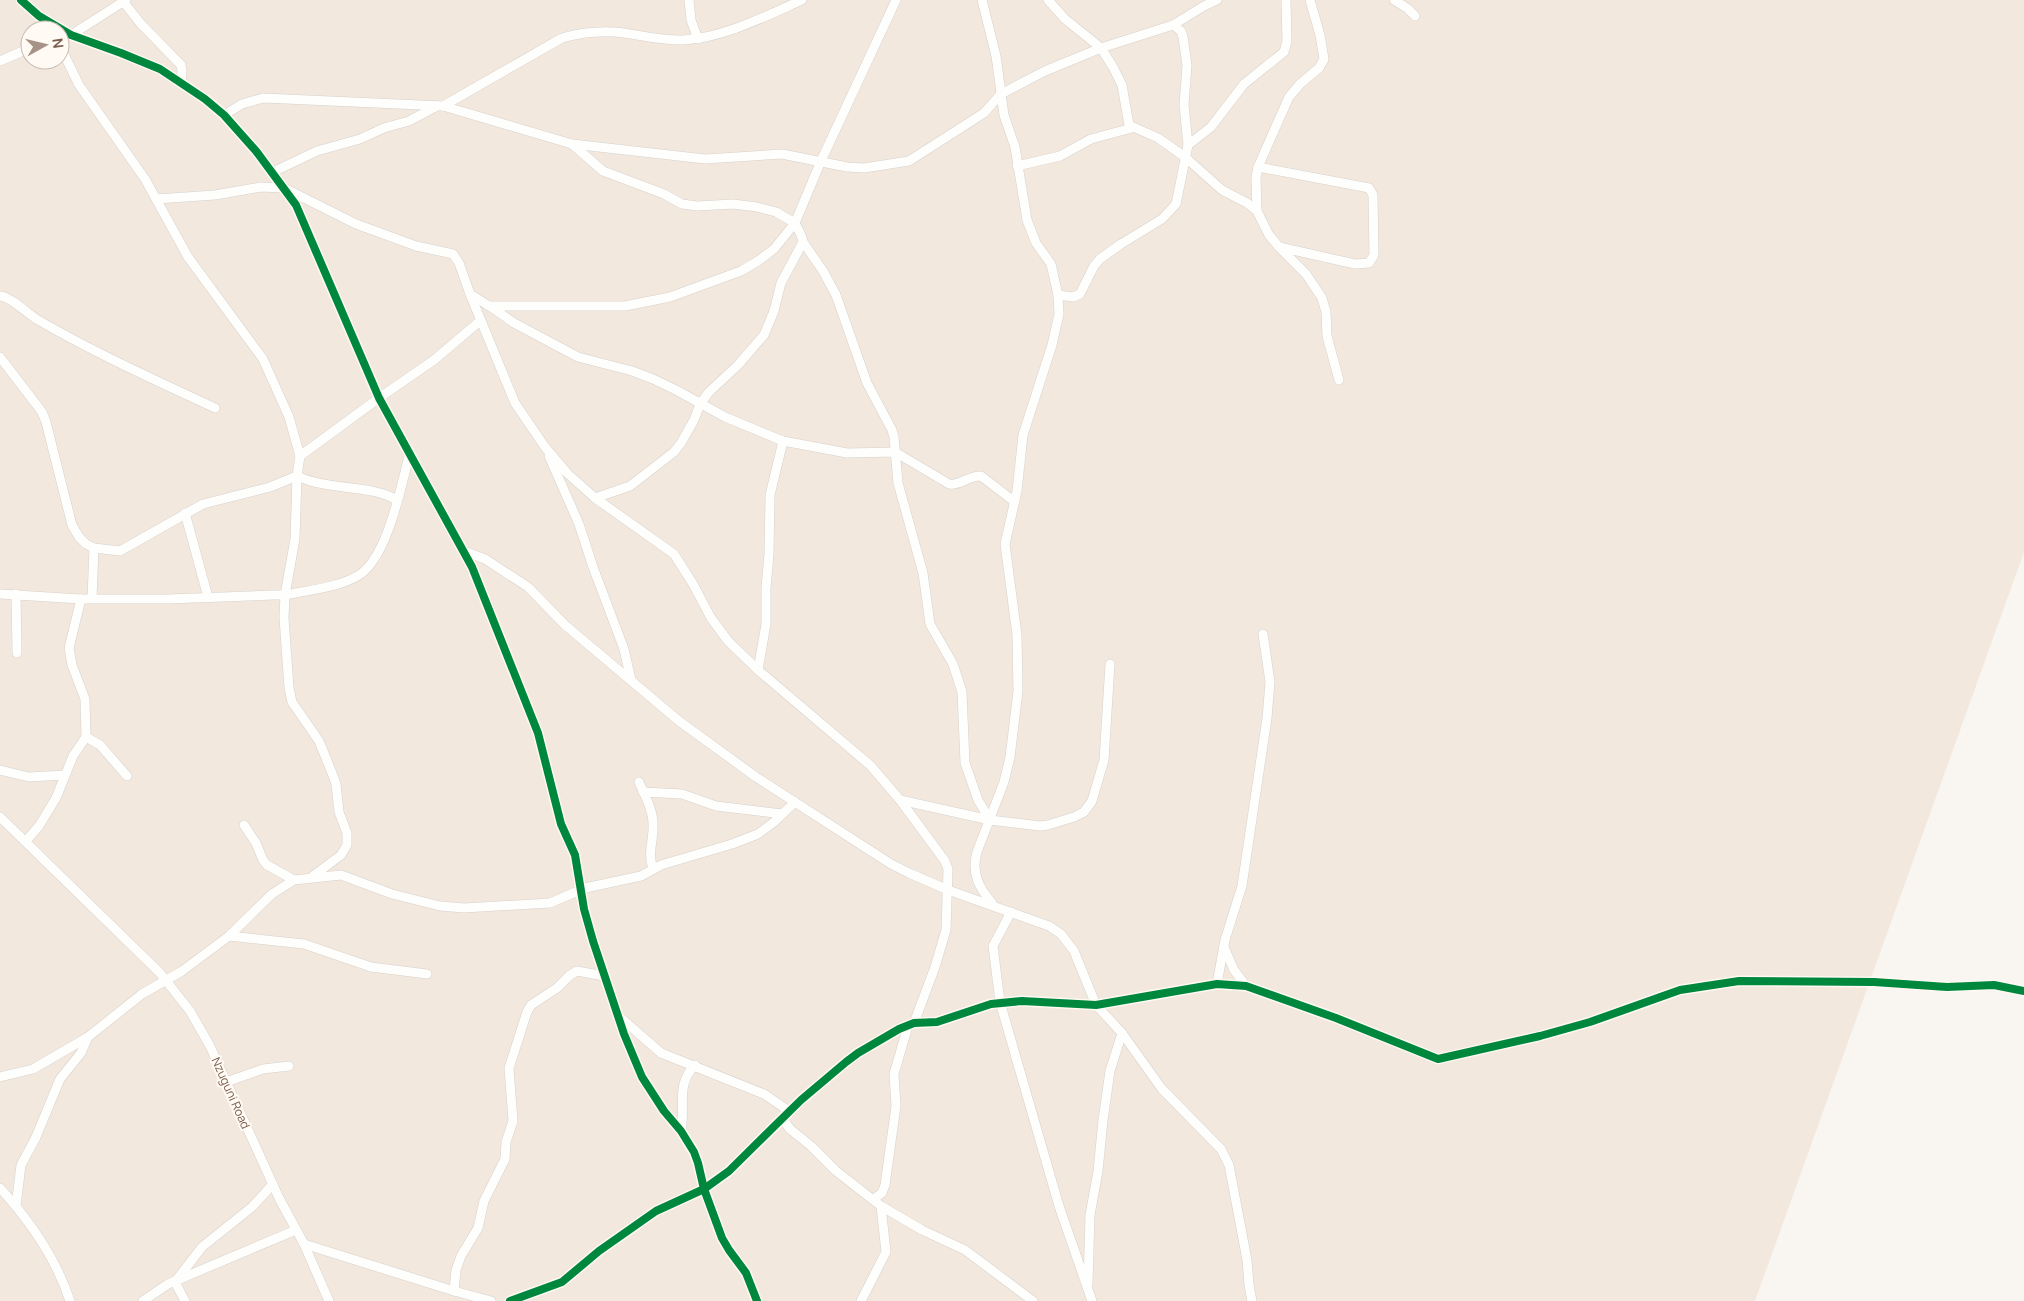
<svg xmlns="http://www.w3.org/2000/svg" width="2024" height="1301" font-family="Manrope,sans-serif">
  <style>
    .residential { fill: #f2e8de; fill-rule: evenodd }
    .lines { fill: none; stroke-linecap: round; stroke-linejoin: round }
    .street-casing { stroke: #d7d1cb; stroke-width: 10 }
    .street { stroke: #fefefd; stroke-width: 9 }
    .cycleway-casing { stroke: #fffaf3; stroke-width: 11 }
    .cycleway { stroke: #00873e; stroke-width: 8 }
    .labels { text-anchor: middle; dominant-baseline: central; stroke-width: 4; stroke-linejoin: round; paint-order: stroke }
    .street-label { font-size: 12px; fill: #7a5c4d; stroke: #fffaf3 }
  </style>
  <rect width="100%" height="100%" fill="#f9f5f0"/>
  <path class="residential" d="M 0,0 L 2024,0 L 2024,552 L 1755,1301 L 0,1301 ZM 30,30 L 60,30 L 60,60 L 30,60 Z"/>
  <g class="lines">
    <defs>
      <g id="street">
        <polyline points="21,0 39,16 71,35 121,53 160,69 205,99 224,115 256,151 296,205 379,398 472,567 538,733 561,824 575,855 584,909 593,941 624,1034 642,1077 664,1111 681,1131 694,1152 698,1163 704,1189 722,1238 729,1250 746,1273 757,1301"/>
        <polyline points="122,0 141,24 181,65 182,71 181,82"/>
        <polyline points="689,0 691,20 698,39"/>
        <path d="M 982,0 L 996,56 L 1004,115 L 1015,147 L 1027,220 L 1036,243 L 1051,264 L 1058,295 L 1059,314 L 1052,345 L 1023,435 L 1017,491 L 1005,544 L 1017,635 L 1018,691 L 1010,757 L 1004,782 L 977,852 C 971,873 979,888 992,903"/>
        <polyline points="1048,0 1065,19 1101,48 1113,67 1122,85 1129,125 1158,138 1185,157 1222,190 1247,203 1257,211 1269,235 1279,247 1306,274 1322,298 1326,312 1327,336 1339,380"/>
        <polyline points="1394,0 1407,8 1415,16"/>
        <polyline points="60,38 71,35 126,0"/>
        <polyline points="60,46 79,85 145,179 188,257 263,359 289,417 300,456"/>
        <polyline points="0,61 30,48"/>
        <path d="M 443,106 L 562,38 C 579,33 597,31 615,32 C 637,34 660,41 683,40 C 723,38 766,16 802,0"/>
        <polyline points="224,115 242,104 263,98 443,106 572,144 705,159 782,154 847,167 864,168 909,161 984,113 1001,94 1045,71 1101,48 1173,25 1204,6 1217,0"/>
        <polyline points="572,144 603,171 664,194 682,204 697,206 733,204 757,207 776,212 795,223 801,235 803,242 823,271 836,295 867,383 892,430 894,437 898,483 923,573 930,624 953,664 962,692 965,763 978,800 990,820"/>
        <polyline points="1188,145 1211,127 1244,84 1284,52 1287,41 1286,0"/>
        <polyline points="1017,166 1060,156 1091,139 1132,128"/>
        <polyline points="1258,167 1369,188 1373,195 1374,255 1369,263 1355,264 1279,247"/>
        <polyline points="273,172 317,151 360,139 384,128 409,121 437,106"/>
        <polyline points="156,199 215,195 261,187 284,188 356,224 416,246 453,254 459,263 470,294 489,306 625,306 670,297 741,271 758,261 774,249 795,223 821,161 896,0"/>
        <polyline points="1257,211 1256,177 1258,167 1289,97 1300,84 1319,68 1324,59 1320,35 1310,0"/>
        <polyline points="470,294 515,403 545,447 567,473 595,498 674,554 693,584 711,618 728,641 758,670 871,766 900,800 945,861 948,869 946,930 935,967 914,1023"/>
        <polyline points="1058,295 1073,297 1080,294 1094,266 1100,259 1121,244 1162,219 1176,204 1188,145 1184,105 1187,65 1183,37 1181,31 1173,25"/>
        <path d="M 0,296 C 11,297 28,314 38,320 C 95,353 155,380 215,408"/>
        <path d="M 490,306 L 514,323 L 578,357 L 632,371 L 653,379 L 676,390 L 725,417 L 783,441 L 847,453 L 895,452 L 949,484 C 961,486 969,475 981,476 L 1015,502"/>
        <polyline points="0,357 42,412 46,422 72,525 79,537 86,544 94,548 120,551 203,504 270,487 297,476 300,456 379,398 434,360 480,321"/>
        <polyline points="549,456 579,524 593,567 624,649 631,680"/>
        <polyline points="595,498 630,486 674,452 681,443 694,420 700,404 709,392 738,365 764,335 774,311 781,283 803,242"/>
        <polyline points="185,513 208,597"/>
        <polyline points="464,551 485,559 528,587 565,625 679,721 756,777 891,864 909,873 948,890 1049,926 1061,934 1074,951 1096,1005 1122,1033 1162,1089 1221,1149 1229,1165 1247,1260 1249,1285 1252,1301"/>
        <path d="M 0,594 L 81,599 L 168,599 L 274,595 L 285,595 C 308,590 338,588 359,575 C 387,558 401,487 409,456"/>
        <polyline points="16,594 17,653"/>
        <polyline points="92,598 94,548"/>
        <polyline points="758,670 766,624 766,588 769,554 770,495 783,441"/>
        <polyline points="86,737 100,745 127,776"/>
        <polyline points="0,770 29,777 65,775"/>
        <path d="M 639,782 C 645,796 653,810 653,824 C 654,840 647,853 653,868"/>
        <polyline points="643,792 682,794 716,806 782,814"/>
        <polyline points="900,800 990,820 1040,826 1048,825 1074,817 1084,812 1092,801 1104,760 1110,664"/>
        <polyline points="0,817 160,973 190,1011 210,1046 279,1198 304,1244 329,1301"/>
        <polyline points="244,825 256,843 263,860 267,865 294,880"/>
        <polyline points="26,841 39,826 56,798 73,756 86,737 85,699 72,665 69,648 81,599"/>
        <path d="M 313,876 L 341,855 L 347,845 L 347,833 L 339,812 L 336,784 L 332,773 L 319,741 L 292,702 L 289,688 L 284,618 L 285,595 L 295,539 L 297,476 C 329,491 369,484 397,500"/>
        <polyline points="1011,912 993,946 1000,1002 1059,1206 1092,1301"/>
        <polyline points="229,936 304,944 371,967 427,974"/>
        <polyline points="1224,947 1234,970 1246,986"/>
        <polyline points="1217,984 1225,940 1242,886 1267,718 1270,682 1263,634"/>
        <polyline points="621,1018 661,1053 764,1094 789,1111"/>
        <polyline points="0,1077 33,1069 88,1037 142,994 182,971 229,936 272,894 294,880 341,875 392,894 440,906 464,908 550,903 585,888 641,876 661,865 732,844 758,834 774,822 795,802"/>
        <polyline points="226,1082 263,1069 289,1066"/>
        <polyline points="782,1118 790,1129 811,1146 836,1171 881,1206 922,1230 965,1250 1033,1301"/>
        <path d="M 681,1131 C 686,1107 675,1085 695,1065"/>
        <path d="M 0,1188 C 30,1221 56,1258 70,1301"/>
        <polyline points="874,1199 882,1193 885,1185 896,1106 894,1074 908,1026"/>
        <polyline points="16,1206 21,1165 36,1137 60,1079 81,1053 88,1037"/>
        <polyline points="304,1244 454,1291 491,1301"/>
        <polyline points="175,1282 202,1247 252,1207 273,1184"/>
        <polyline points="175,1282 185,1301"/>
        <polyline points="1088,1284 1090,1215 1098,1171 1103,1120 1110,1071 1122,1033"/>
        <polyline points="454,1291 456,1270 461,1256 478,1228 484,1201 505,1159 506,1142 513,1121 509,1068 527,1012 531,1005 557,988 570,975 577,971 604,976"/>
        <polyline points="143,1301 168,1284 296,1230"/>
        <polyline points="510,1301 562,1282 599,1251 656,1211 704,1189 729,1171 801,1100 846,1062 858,1053 899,1029 914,1023 937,1022 991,1004 1022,1001 1096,1005 1217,984 1246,986 1336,1018 1438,1059 1540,1036 1590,1022 1680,990 1739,981 1874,982 1947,987 1994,985 2024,991"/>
        <polyline points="861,1301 886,1252 881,1206"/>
      </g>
    </defs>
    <use href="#street" class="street-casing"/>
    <use href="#street" class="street"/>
    <defs>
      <g id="cycleway">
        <polyline points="21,0 39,16 71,35 121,53 160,69 205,99 224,115 256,151 296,205 379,398 472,567 538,733 561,824 575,855 584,909 593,941 624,1034 642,1077 664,1111 681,1131 694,1152 698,1163 704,1189 722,1238 729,1250 746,1273 757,1301"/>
        <polyline points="510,1301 562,1282 599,1251 656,1211 704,1189 729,1171 801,1100 846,1062 858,1053 899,1029 914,1023 937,1022 991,1004 1022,1001 1096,1005 1217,984 1246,986 1336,1018 1438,1059 1540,1036 1590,1022 1680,990 1739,981 1874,982 1947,987 1994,985 2024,991"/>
      </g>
    </defs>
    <use href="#cycleway" class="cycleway-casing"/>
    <use href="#cycleway" class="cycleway"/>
  </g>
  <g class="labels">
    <g class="street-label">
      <text transform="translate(231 1093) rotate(66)">Nzuguni Road</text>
    </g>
  </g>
  <g transform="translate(45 45) rotate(82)"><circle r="24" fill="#fffaf3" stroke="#cabbb1"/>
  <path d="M0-4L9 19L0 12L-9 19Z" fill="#a69286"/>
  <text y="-8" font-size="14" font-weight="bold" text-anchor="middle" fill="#7a5c4d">N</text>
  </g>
</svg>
